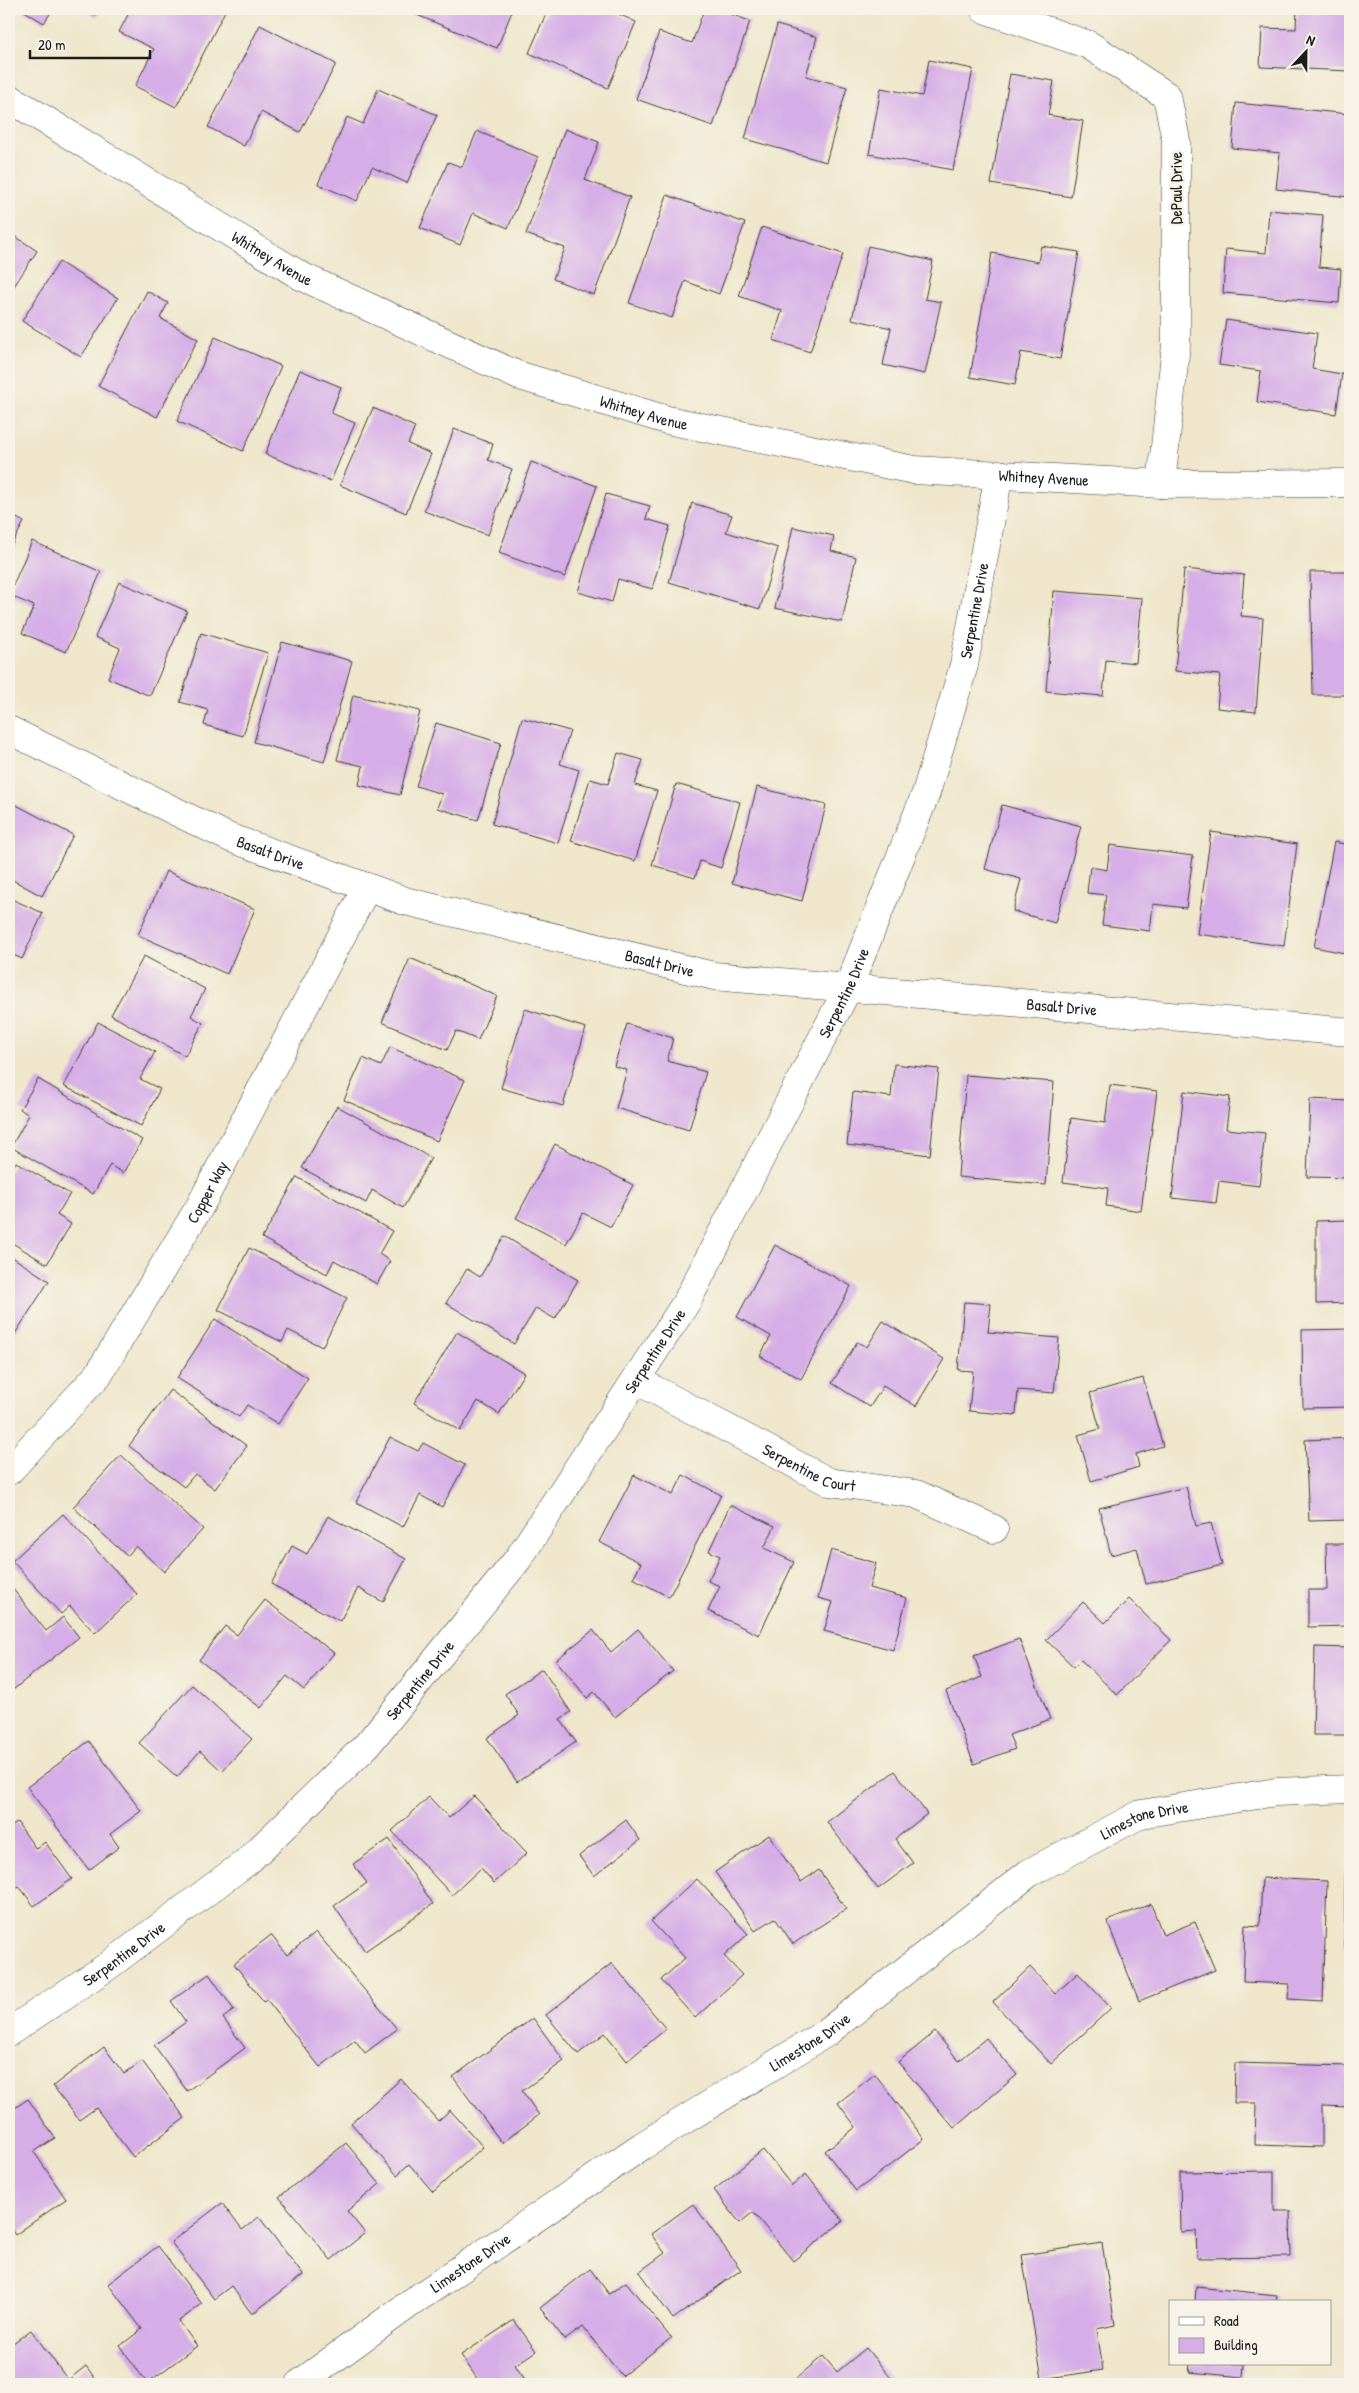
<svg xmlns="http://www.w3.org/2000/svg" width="1359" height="2393" font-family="'Patrick Hand',sans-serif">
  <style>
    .building { fill: #d5ade7 }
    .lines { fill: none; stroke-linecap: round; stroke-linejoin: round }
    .minor-casing { stroke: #3c3a36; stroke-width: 29 }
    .minor { stroke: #fff; stroke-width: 28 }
    .labels { text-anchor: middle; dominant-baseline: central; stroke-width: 5; stroke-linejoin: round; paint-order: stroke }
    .street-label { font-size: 16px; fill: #1c1c1c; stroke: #f7f3e8 }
  </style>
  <rect width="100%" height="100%" fill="#f7f3e8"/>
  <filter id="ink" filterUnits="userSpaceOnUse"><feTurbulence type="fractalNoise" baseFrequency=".02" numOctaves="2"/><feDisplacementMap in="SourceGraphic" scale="10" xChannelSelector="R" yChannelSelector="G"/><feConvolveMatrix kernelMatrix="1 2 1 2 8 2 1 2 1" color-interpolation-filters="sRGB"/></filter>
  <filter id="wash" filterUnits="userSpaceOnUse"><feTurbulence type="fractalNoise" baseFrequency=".0096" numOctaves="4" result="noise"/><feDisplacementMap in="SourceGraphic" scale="20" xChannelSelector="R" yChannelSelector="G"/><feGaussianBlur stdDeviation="1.12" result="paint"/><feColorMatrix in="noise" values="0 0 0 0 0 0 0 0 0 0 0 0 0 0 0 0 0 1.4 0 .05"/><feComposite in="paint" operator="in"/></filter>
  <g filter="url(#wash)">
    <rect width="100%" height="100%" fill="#efe6cb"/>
    <g id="blocks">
      <g class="building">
        <polygon points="21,9 53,9 44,23"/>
        <polygon points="84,9 101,9 96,17"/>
        <polygon points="131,9 226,9 176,107 135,86 154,49 119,32"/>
        <polygon points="414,9 513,9 497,48 412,13"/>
        <polygon points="548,9 607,9 636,22 608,88 529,53"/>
        <polygon points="704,9 716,9 750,21 713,126 636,99 659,32 692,43"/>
        <polygon points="1297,9 1350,9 1350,71 1260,67 1262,28 1296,29"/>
        <polygon points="260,25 336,64 300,132 261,112 244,146 208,127"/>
        <polygon points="777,25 817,37 806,76 847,87 826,162 745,139"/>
        <polygon points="929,60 973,69 953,170 869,154 881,88 922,96"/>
        <polygon points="1010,74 1054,81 1048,115 1083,121 1071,197 991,184"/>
        <polygon points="378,89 437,115 407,183 372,167 357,201 318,184 347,117 363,124"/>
        <polygon points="1236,103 1350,114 1349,197 1276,189 1280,153 1232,148"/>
        <polygon points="565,129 599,142 585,180 630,197 594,295 553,279 565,248 526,234"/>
        <polygon points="477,131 538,157 508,228 473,213 460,245 420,228 448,162 462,167"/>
        <polygon points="667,195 745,223 719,294 685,281 672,318 629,303"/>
        <polygon points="1269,210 1323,215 1319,267 1341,269 1339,303 1223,293 1226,249 1266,253"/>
        <polygon points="762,227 843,254 810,352 773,340 782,311 739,296"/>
        <polygon points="9,232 37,251 9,294"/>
        <polygon points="868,246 933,261 925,299 941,302 925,374 883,365 891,328 852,319"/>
        <polygon points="1041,246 1079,252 1060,359 1021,352 1015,385 970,377 992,253 1038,262"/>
        <polygon points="59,262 118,298 81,357 22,321"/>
        <polygon points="147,291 168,303 160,318 198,339 157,417 98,386"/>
        <polygon points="1226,320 1317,333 1312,369 1342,374 1336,414 1257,402 1261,371 1219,365"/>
        <polygon points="215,337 281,366 243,451 177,421"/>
        <polygon points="300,370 341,387 331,413 355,423 331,481 265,454"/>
        <polygon points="373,408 415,427 408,444 431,454 406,513 340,485"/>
        <polygon points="454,429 493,444 488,460 512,469 488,535 424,511"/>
        <polygon points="531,462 597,486 565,577 499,553"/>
        <polygon points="606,494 650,506 646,519 670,526 652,589 618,579 612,602 578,592"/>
        <polygon points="692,503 732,515 726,532 778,548 760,609 669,582"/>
        <polygon points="9,514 24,522 9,550"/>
        <polygon points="793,527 834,536 831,551 856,557 842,622 775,608"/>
        <polygon points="32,541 101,572 66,652 22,633 34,606 9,595"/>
        <polygon points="1184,569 1244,575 1241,616 1263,618 1256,712 1217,708 1220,675 1175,671"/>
        <polygon points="1310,572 1350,572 1350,695 1313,695"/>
        <polygon points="119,582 187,611 150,696 108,678 120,648 95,637"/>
        <polygon points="1054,591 1142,598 1136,663 1106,660 1103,696 1046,691"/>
        <polygon points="201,633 268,653 243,736 204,725 208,710 180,702"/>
        <polygon points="282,642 352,661 324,762 254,742"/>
        <polygon points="353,695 420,711 400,795 359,785 363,766 337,760"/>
        <polygon points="522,718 570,731 560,764 579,770 558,843 492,824"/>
        <polygon points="436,723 501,743 478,820 437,808 442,794 416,786"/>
        <polygon points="618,753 643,760 635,785 657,791 635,861 571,841 590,779 608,784"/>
        <polygon points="676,784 740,802 721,868 700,861 695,878 652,865"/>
        <polygon points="757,787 826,805 802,901 732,883"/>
        <polygon points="9,801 73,835 42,896 9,878"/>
        <polygon points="1002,805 1081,826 1055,923 1013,911 1021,879 985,869"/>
        <polygon points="1211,832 1297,844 1284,946 1197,934"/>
        <polygon points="1334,842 1350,845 1350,954 1314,947"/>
        <polygon points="1110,845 1193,856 1186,908 1153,904 1150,931 1102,925 1106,895 1087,893 1090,867 1107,870"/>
        <polygon points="166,871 255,909 227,974 138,935"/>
        <polygon points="9,898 43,913 22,959 9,953"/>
        <polygon points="144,956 205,989 191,1016 203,1023 185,1056 111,1015"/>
        <polygon points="410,958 497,996 478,1040 456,1031 447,1050 382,1022"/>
        <polygon points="525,1009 586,1028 563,1106 501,1088"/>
        <polygon points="98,1022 155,1052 140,1079 160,1089 141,1126 64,1086"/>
        <polygon points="627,1024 673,1038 667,1061 706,1072 689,1130 616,1108 627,1070 614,1066"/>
        <polygon points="390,1047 465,1080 437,1141 344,1100 363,1058 381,1066"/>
        <polygon points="894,1064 939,1069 930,1155 847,1145 853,1092 891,1097"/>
        <polygon points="966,1075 1054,1082 1046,1185 958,1177"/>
        <polygon points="38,1079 142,1140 123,1173 110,1165 93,1194 11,1147 29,1115 20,1109"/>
        <polygon points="1110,1085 1157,1091 1141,1211 1106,1206 1108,1188 1063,1182 1071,1118 1105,1123"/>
        <polygon points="1184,1091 1230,1097 1226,1129 1265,1133 1259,1186 1219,1181 1216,1203 1172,1198"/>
        <polygon points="1310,1099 1350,1101 1350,1178 1307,1177"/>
        <polygon points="337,1106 431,1158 403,1208 372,1190 366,1203 302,1168"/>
        <polygon points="555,1144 633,1185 611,1227 583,1213 566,1244 516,1218"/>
        <polygon points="16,1162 70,1194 57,1215 71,1224 47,1264 9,1241 9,1173"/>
        <polygon points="297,1177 392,1231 379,1254 390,1261 377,1284 334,1260 327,1274 262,1238"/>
        <polygon points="1350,1220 1350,1303 1316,1304 1316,1221"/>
        <polygon points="504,1236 578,1280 555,1319 536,1308 514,1344 446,1303 467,1269 480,1277"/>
        <polygon points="775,1245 851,1286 801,1379 760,1356 771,1336 737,1317"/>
        <polygon points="249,1248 347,1298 322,1347 288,1330 282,1342 218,1310"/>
        <polygon points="9,1255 49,1281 11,1340 9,1339"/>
        <polygon points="964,1302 991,1304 988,1332 1059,1338 1054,1393 1018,1390 1016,1415 969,1411 973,1371 958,1370"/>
        <polygon points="215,1319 308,1378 278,1424 247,1405 239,1417 177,1378"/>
        <polygon points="883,1321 944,1359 916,1406 883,1386 870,1407 832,1383 857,1342 867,1347"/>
        <polygon points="1350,1329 1350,1407 1303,1408 1302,1330"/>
        <polygon points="457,1332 524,1373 499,1414 478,1401 460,1431 414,1403"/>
        <polygon points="1143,1378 1163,1446 1136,1454 1139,1467 1091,1481 1078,1435 1100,1429 1090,1393"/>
        <polygon points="170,1390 247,1446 215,1489 195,1474 184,1487 129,1446"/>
        <polygon points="390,1437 418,1451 423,1443 465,1465 442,1507 420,1495 403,1527 356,1502"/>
        <polygon points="1350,1438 1350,1520 1309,1521 1305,1440"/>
        <polygon points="121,1455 203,1529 164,1572 136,1546 127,1556 73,1507"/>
        <polygon points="634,1475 673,1495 683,1475 721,1495 669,1597 633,1578 641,1563 599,1542"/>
        <polygon points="1186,1487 1196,1526 1211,1523 1222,1565 1146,1584 1137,1548 1111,1555 1099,1508"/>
        <polygon points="730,1505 775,1526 764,1548 794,1562 759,1635 708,1611 720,1586 708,1581 720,1556 709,1551"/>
        <polygon points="63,1514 137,1594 95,1633 70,1606 61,1614 12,1561"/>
        <polygon points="328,1516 406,1559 383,1602 358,1588 340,1621 271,1584 292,1546 307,1554"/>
        <polygon points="1326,1544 1350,1544 1350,1626 1308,1627 1308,1590 1327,1590"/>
        <polygon points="831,1550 876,1563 869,1588 907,1598 893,1650 824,1631 833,1602 818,1598"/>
        <polygon points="9,1584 46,1631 63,1617 79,1637 9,1693"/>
        <polygon points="1129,1599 1171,1640 1117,1695 1081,1660 1074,1667 1046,1640 1083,1602 1105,1623"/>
        <polygon points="265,1600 334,1653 304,1690 287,1676 261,1708 199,1660 225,1626 237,1635"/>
        <polygon points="638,1629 673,1671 615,1717 594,1692 587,1698 556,1660 593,1630 611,1652"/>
        <polygon points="1019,1639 1050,1719 1009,1735 1015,1749 974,1764 946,1691 982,1677 974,1656"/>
        <polygon points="1315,1647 1350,1648 1350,1735 1313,1735"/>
        <polygon points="542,1669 571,1712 560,1719 576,1742 517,1782 487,1738 519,1715 505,1694"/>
        <polygon points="192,1685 252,1739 222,1771 200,1751 177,1777 139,1743"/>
        <polygon points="89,1741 141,1811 110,1834 119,1847 89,1870 27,1787"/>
        <polygon points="895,1771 927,1814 895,1839 913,1863 878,1889 827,1822"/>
        <polygon points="474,1796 527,1853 494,1883 481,1868 452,1895 392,1831 429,1797 449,1818"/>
        <polygon points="626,1820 640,1840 594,1876 579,1856"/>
        <polygon points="17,1822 36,1849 45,1842 72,1879 34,1906 19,1886 9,1894 9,1829"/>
        <polygon points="769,1835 801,1882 819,1870 846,1909 793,1944 775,1918 755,1931 715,1872"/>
        <polygon points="389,1839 433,1904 365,1951 334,1906 367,1883 353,1864"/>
        <polygon points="1350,1874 1350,1947 1345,1947 1345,1875"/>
        <polygon points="1262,1878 1327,1881 1323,2001 1288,1999 1289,1984 1243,1982 1245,1925 1260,1926"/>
        <polygon points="697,1879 748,1934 724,1956 742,1975 695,2018 661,1980 685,1958 651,1921"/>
        <polygon points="1151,1904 1163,1935 1195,1922 1215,1970 1139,2001 1107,1921"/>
        <polygon points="316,1932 397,2029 365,2053 355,2040 320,2067 267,2000 264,2002 234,1964 271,1935 287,1955"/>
        <polygon points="612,1963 666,2029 627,2061 605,2033 578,2054 546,2015"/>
        <polygon points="1030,1967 1055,1994 1078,1973 1111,2008 1051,2064 993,2002"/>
        <polygon points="209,1974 234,2010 223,2018 245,2048 187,2091 154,2045 186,2022 171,2001"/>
        <polygon points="533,2018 564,2061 522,2091 539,2115 502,2143 453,2077"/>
        <polygon points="935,2032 959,2061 986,2038 1017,2075 954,2128 898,2062"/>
        <polygon points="104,2047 124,2074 142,2061 185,2118 133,2157 96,2108 79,2120 53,2086"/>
        <polygon points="1235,2063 1350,2066 1350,2107 1322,2106 1322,2147 1255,2145 1256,2103 1234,2103"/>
        <polygon points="875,2074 924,2139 856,2191 825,2151 856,2127 838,2103"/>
        <polygon points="401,2079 438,2121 450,2110 483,2147 433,2192 409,2164 397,2175 351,2123"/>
        <polygon points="28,2099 55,2138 34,2152 66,2199 15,2235 9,2226 9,2112"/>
        <polygon points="346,2143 380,2184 347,2211 365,2233 331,2260 279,2197"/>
        <polygon points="763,2150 792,2186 806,2174 843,2221 793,2261 753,2212 740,2223 714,2190"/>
        <polygon points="1274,2171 1274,2211 1290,2211 1291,2257 1197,2258 1196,2231 1181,2232 1180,2172"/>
        <polygon points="222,2203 242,2230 259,2217 303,2275 252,2314 231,2286 214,2299 171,2242"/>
        <polygon points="693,2204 741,2270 673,2319 639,2272 665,2253 651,2234"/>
        <polygon points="1102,2243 1115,2325 1097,2329 1103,2370 1042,2379 1022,2255"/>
        <polygon points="158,2246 202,2304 179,2321 197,2346 147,2383 120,2346 142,2329 108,2284"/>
        <polygon points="590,2269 609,2294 626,2282 671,2338 622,2376 583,2327 565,2340 540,2308"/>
        <polygon points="1196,2287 1277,2295 1276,2302 1195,2302"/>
        <polygon points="514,2320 536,2351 515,2365 528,2384 478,2384 480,2383 461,2355"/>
        <polygon points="31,2330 68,2380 86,2366 99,2384 9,2384 9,2346"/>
        <polygon points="866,2348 896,2384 789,2384 823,2356 837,2372"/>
        <polygon points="1190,2364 1244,2364 1243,2377 1189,2372"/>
      </g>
    </g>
  </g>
  <g filter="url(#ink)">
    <use href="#blocks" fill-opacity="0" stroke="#3c3a36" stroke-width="1"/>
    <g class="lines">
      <defs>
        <g id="minor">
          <polyline points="984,9 1089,45 1167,96 1176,140 1176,345 1161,484"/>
          <path id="s1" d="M 9,98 L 301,276 L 517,375 L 667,420 L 914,470 L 1161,484 L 1350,483"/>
          <path id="s2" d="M 9,730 L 228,837 L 405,901 L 714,976 L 1350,1032"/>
          <path id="s3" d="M 636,1380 L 829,1482 L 916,1494 L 994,1529"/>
          <path id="s4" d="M 9,1471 L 98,1375 L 200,1206 L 367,887"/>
          <path id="s5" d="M 9,2032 L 108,1966 L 249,1860 L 367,1745 L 518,1559 L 686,1303 L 848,988 L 926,793 L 964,665 L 999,474"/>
          <path id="s6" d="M 299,2384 L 412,2302 L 642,2146 L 826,2033 L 1029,1873 L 1141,1814 L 1276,1792 L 1350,1789"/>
        </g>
      </defs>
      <use href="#minor" class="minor-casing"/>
      <use href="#minor" class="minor"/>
    </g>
  </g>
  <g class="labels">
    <g class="street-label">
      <text transform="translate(1176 188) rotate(-90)">DePaul Drive</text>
      <text stroke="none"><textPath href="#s1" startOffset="308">Whitney Avenue</textPath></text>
      <text stroke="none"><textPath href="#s1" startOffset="712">Whitney Avenue</textPath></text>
      <text stroke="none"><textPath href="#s1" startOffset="1118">Whitney Avenue</textPath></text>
      <text stroke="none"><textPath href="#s5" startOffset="1759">Serpentine Drive</textPath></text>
      <text stroke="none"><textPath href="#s2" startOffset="289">Basalt Drive</textPath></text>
      <text stroke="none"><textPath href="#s2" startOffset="694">Basalt Drive</textPath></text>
      <text stroke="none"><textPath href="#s5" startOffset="1354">Serpentine Drive</textPath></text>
      <text stroke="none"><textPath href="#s2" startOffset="1099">Basalt Drive</textPath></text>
      <text stroke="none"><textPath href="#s4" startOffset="344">Copper Way</textPath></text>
      <text stroke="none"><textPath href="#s5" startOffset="949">Serpentine Drive</textPath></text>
      <text stroke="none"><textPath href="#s3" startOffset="195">Serpentine Court</textPath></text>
      <text stroke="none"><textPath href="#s5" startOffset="544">Serpentine Drive</textPath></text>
      <text stroke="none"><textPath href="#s6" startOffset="1020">Limestone Drive</textPath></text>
      <text stroke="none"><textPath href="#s5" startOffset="139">Serpentine Drive</textPath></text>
      <text stroke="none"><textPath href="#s6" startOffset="615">Limestone Drive</textPath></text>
      <text stroke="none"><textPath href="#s6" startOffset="210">Limestone Drive</textPath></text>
    </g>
  </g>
  <rect width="1359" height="2393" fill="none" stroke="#f7f3e8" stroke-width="30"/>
  <rect x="1169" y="2300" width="162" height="65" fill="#f7f3e8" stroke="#9f9d96"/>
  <rect x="1179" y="2317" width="25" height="8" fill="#ffffff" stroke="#9f9d96"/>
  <text x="1214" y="2326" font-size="15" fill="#1c1c1c">Road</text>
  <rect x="1179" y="2338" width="25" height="15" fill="#d5ade7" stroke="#9f9d96"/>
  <text x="1214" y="2350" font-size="15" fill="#1c1c1c">Building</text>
  <g transform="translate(1306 52) rotate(22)" stroke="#f7f3e8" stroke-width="4" paint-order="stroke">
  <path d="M0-4L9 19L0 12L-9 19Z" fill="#1c1c1c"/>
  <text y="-8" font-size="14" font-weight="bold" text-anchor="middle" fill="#1c1c1c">N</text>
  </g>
  <path d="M30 50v8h120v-8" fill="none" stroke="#1c1c1c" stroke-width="2.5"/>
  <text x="38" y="50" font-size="15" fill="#1c1c1c" stroke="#f7f3e8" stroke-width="4" paint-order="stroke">20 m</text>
</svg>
